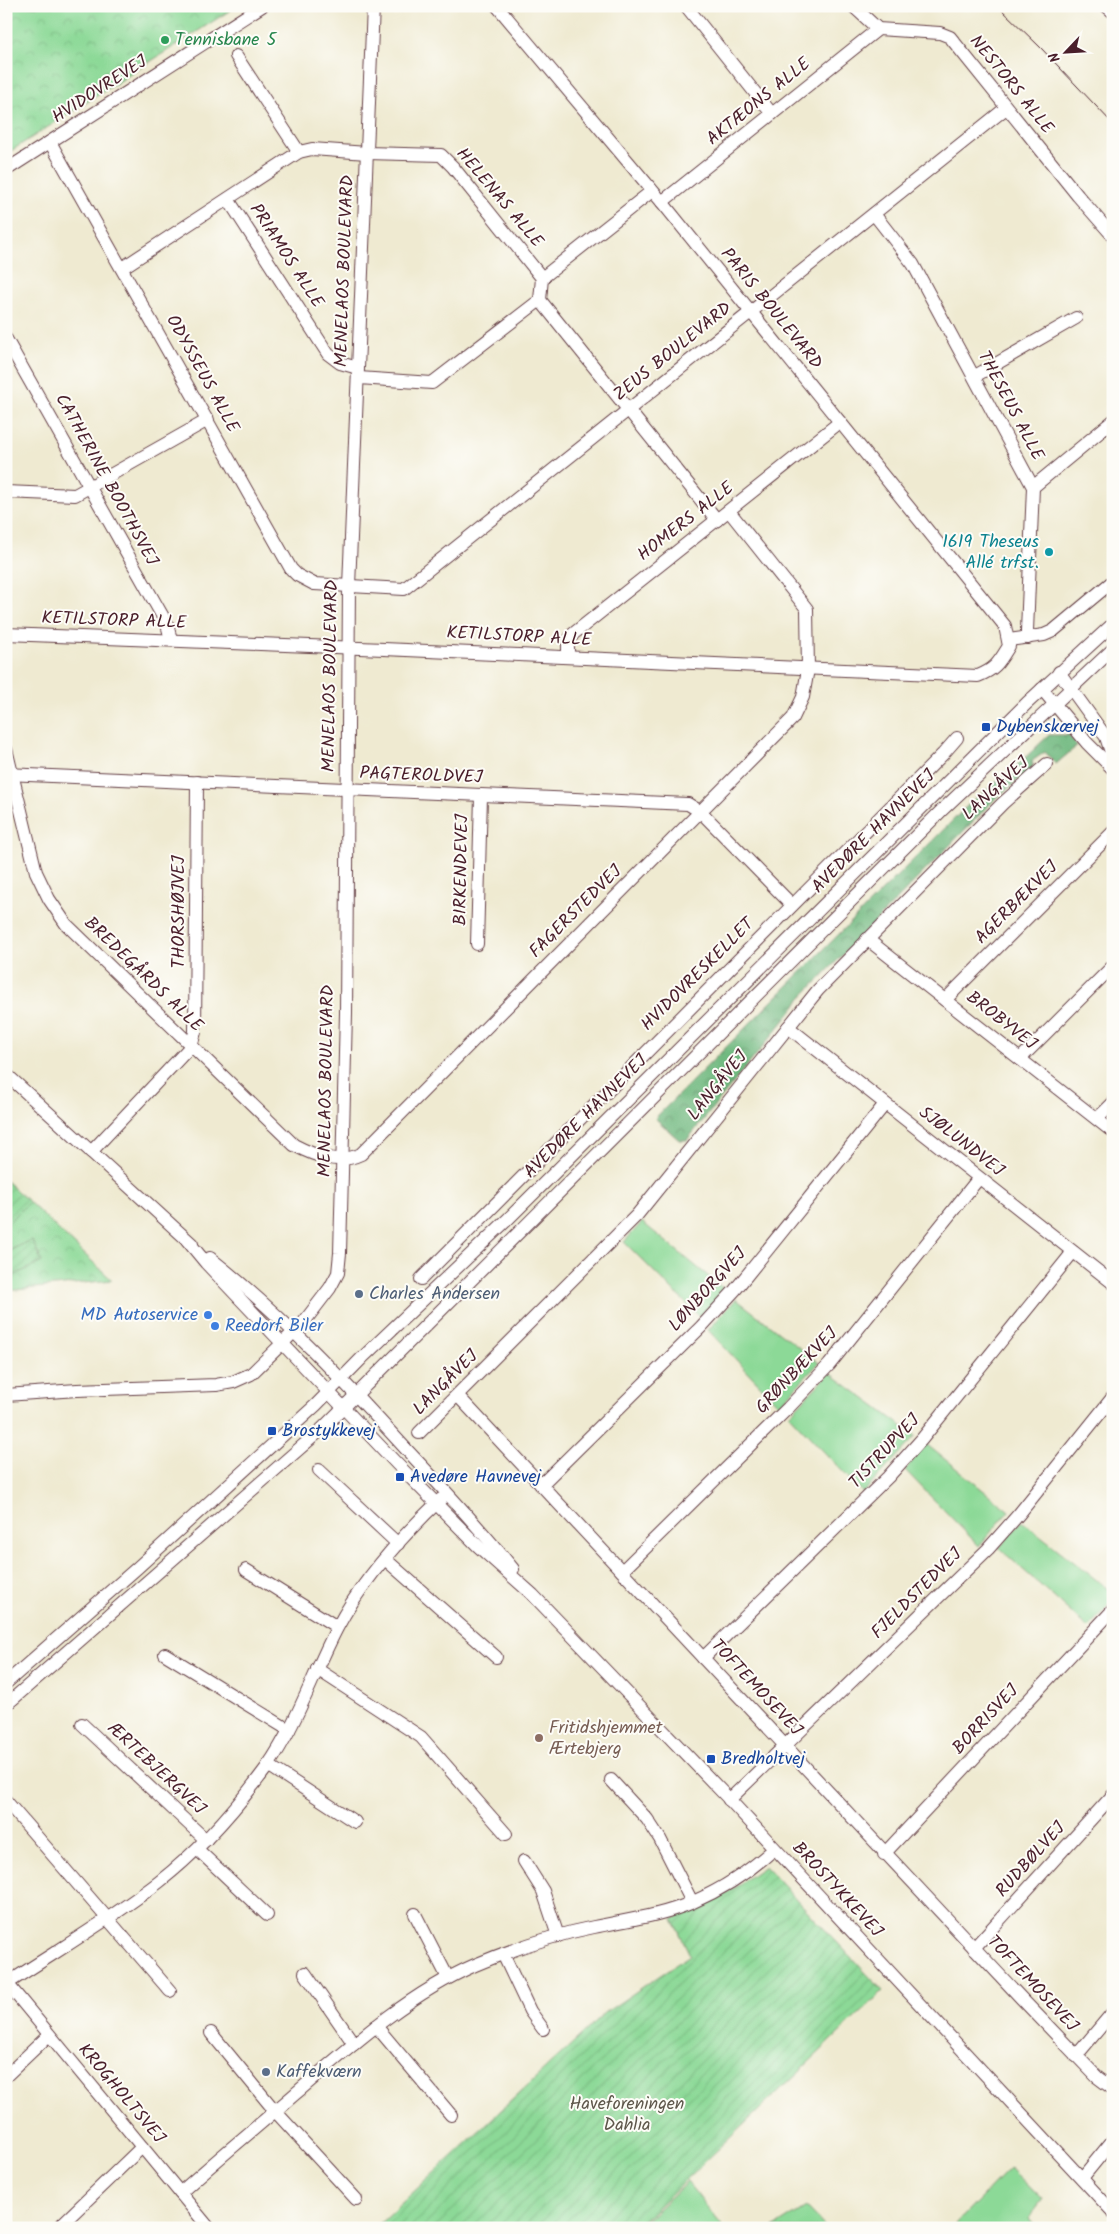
<svg xmlns="http://www.w3.org/2000/svg" width="1119" height="2234" font-family="Kalam,sans-serif">
  <style>
    .grass { fill: #8cd997; stroke: #6b7c61 }
    .forest { fill: url(#forest-crowns); stroke: #5e6c56 }
    .park { fill: url(#park-crowns); stroke: #6b7c61 }
    .garden { fill: url(#garden-furrows); stroke: #6b7c61 }
    .lines { fill: none; stroke-linecap: round; stroke-linejoin: round }
    .minor-casing { stroke: #633d44; stroke-width: 14 }
    .minor { stroke: #fff; stroke-width: 12 }
    .tram { stroke: #4a1f2b; stroke-width: 1 }
    .leisure-dot { fill: #2e9e5b; stroke: #fdfcf7; stroke-width: 2 }
    .culture-dot { fill: #0f9aa8; stroke: #fdfcf7; stroke-width: 2 }
    .transit-dot { fill: #1a4fb4; stroke: #fdfcf7; stroke-width: 2 }
    .service-dot { fill: #5c6f8a; stroke: #fdfcf7; stroke-width: 2 }
    .shop-dot { fill: #3f7fe0; stroke: #fdfcf7; stroke-width: 2 }
    .education-dot { fill: #8d6e63; stroke: #fdfcf7; stroke-width: 2 }
    .labels { text-anchor: middle; dominant-baseline: central; stroke-width: 4; stroke-linejoin: round; paint-order: stroke }
    .leisure-label { font-size: 18px; fill: #27864d; stroke: #fdfcf7; text-anchor: start }
    .street-label { font-size: 18px; fill: #4a1f2b; stroke: #fdfcf7 }
    .culture-label { font-size: 18px; fill: #0d838f; stroke: #fdfcf7; text-anchor: end }
    .transit-label { font-size: 18px; fill: #164399; stroke: #fdfcf7; text-anchor: start }
    .service-label { font-size: 18px; fill: #4e5e75; stroke: #fdfcf7; text-anchor: start }
    .shop-label { font-size: 18px; fill: #366cbe; stroke: #fdfcf7; text-anchor: end }
    .education-label { font-size: 18px; fill: #785e54; stroke: #fdfcf7; text-anchor: start }
    .park-label { font-size: 18px; fill: #5e574b; stroke: #fdfcf7 }
  </style>
  <defs>
    <pattern id="forest-crowns" width="20" height="18" patternUnits="userSpaceOnUse" patternTransform="scale(1.25)"><rect width="20" height="18" fill="#71b980"/><path d="M2 6a3 3 0 1 1 6 0M12 15a3 3 0 1 1 6 0" fill="none" stroke="#5f9669"/></pattern>
    <pattern id="park-crowns" width="20" height="18" patternUnits="userSpaceOnUse" patternTransform="scale(1.25)"><rect width="20" height="18" fill="#8cd997"/><path d="M2 6a3 3 0 1 1 6 0M12 15a3 3 0 1 1 6 0" fill="none" stroke="#7aba82"/></pattern>
    <pattern id="garden-furrows" width="10" height="10" patternUnits="userSpaceOnUse" patternTransform="scale(1.25)"><rect width="10" height="10" fill="#8cd997"/><path d="M-1 1l2-2M0 10L10 0M9 11l2-2" fill="none" stroke="#7aba82"/></pattern>
  </defs>
  <rect width="100%" height="100%" fill="#fdfcf7"/>
  <filter id="ink" filterUnits="userSpaceOnUse"><feTurbulence type="fractalNoise" baseFrequency=".02" numOctaves="2"/><feDisplacementMap in="SourceGraphic" scale="10" xChannelSelector="R" yChannelSelector="G"/><feConvolveMatrix kernelMatrix="1 2 1 2 8 2 1 2 1" color-interpolation-filters="sRGB"/></filter>
  <filter id="wash" filterUnits="userSpaceOnUse"><feTurbulence type="fractalNoise" baseFrequency=".0096" numOctaves="4" result="noise"/><feDisplacementMap in="SourceGraphic" scale="20" xChannelSelector="R" yChannelSelector="G"/><feGaussianBlur stdDeviation="1.12" result="paint"/><feColorMatrix in="noise" values="0 0 0 0 0 0 0 0 0 0 0 0 0 0 0 0 0 1.4 0 .05"/><feComposite in="paint" operator="in"/></filter>
  <g filter="url(#wash)">
    <rect width="100%" height="100%" fill="#efead1"/>
    <g class="grass">
      <polygon points="642,1222 725,1290 700,1317 624,1242"/>
      <polygon points="736,1299 819,1363 779,1405 708,1330"/>
      <polygon points="830,1373 916,1436 863,1493 789,1415"/>
      <polygon points="926,1444 1009,1511 979,1546 905,1470"/>
      <polygon points="1022,1521 1113,1593 1113,1600 1088,1628 999,1548"/>
      <polygon points="1010,2168 1043,2200 1029,2218 1037,2228 952,2228"/>
      <polygon points="687,2182 724,2228 638,2228"/>
      <polygon points="806,2207 826,2228 773,2228"/>
    </g>
    <polygon class="forest" points="1049,735 1069,735 1077,746 1056,764 1045,752 1032,761 1033,766 1030,771 997,797 800,999 796,1006 687,1140 679,1140 655,1118 972,801 1014,768"/>
    <g class="park">
      <polygon points="6,6 237,6 6,154"/>
      <polygon points="29,1202 112,1280 6,1291 6,1273 8,1277 32,1240 6,1252 6,1225"/>
    </g>
    <g class="garden">
      <polygon points="6,1181 29,1202 6,1225"/>
      <polygon points="32,1240 42,1262 8,1278 6,1273 6,1252"/>
      <polygon points="765,1866 883,1991 636,2228 375,2228 606,2012 690,1955 673,1919 725,1894"/>
    </g>
  </g>
  <g filter="url(#ink)">
    <g class="lines">
      <defs>
        <g id="minor">
          <polyline points="686,6 772,114"/>
          <polyline points="853,6 878,29 940,33 950,37 1078,196 1113,236"/>
          <polyline points="1106,6 1113,12"/>
          <polyline points="236,56 299,152"/>
          <polyline points="50,142 291,569 297,575 314,584 404,589 1006,108"/>
          <polyline points="6,170 262,6"/>
          <polyline points="228,199 328,354 340,363 358,368"/>
          <polyline points="662,202 878,29"/>
          <polyline points="874,214 913,264 1033,487 1027,631 1028,638"/>
          <polyline points="122,268 299,152 312,149 367,153 441,155 453,167 542,278 540,300 717,520"/>
          <polyline points="542,278 652,191"/>
          <polyline points="6,339 167,624 171,640"/>
          <polyline points="975,376 1076,318"/>
          <polyline points="359,378 432,383 540,300"/>
          <polyline points="1033,487 1113,421"/>
          <polyline points="6,492 75,495 208,420"/>
          <path d="M 6,634 L 384,649 L 978,676 C 996,669 999,662 1009,646 L 1005,626 L 662,202 L 497,6"/>
          <polyline points="1009,640 1044,635 1053,631 1113,581"/>
          <polyline points="568,657 568,642 573,634 840,422"/>
          <polyline points="1059,672 1106,737 1113,758"/>
          <polyline points="1042,689 1087,743 1113,769"/>
          <path d="M 6,749 L 36,872 L 49,899 L 66,924 L 294,1145 C 315,1156 338,1165 361,1154 L 793,718 L 803,697 L 808,669 L 807,609 L 729,511"/>
          <polyline points="6,774 688,804 701,812 792,905"/>
          <polyline points="867,939 1113,1132"/>
          <polyline points="477,944 481,796"/>
          <polyline points="945,1000 1113,832"/>
          <polyline points="788,1027 1113,1283"/>
          <polyline points="1020,1059 1113,966"/>
          <polyline points="6,1074 192,1244"/>
          <polyline points="1097,1119 1113,1103"/>
          <polyline points="91,1152 191,1046 195,1032 197,782"/>
          <polyline points="187,1240 206,1263 397,1464 478,1546 533,1595 727,1797 1113,2212"/>
          <path d="M 210,1258 C 282,1315 344,1381 405,1448 C 442,1487 479,1527 513,1569"/>
          <polyline points="421,1279 943,754 957,738"/>
          <polyline points="6,1395 77,1390 216,1385 233,1382 251,1374 304,1322 330,1288 338,1273 340,1253 346,1013 349,586 373,6"/>
          <polyline points="458,1396 1022,1999 1097,2077 1113,2089"/>
          <polyline points="419,1433 637,1215 818,990 1003,803 1047,764"/>
          <polyline points="319,1470 398,1544"/>
          <polyline points="541,1485 701,1327 735,1290 885,1104"/>
          <polyline points="385,1559 496,1657"/>
          <polyline points="246,1570 337,1627"/>
          <polyline points="622,1571 788,1408 829,1365 979,1178"/>
          <polyline points="165,1654 289,1730"/>
          <polyline points="703,1658 888,1477 922,1439 1073,1252"/>
          <polyline points="317,1669 421,1737 506,1834"/>
          <polyline points="6,1683 137,1568 316,1405 362,1358 508,1219 1027,703 1113,624"/>
          <polyline points="6,1705 323,1428 941,811 1113,649"/>
          <polyline points="82,1724 206,1840"/>
          <polyline points="268,1765 355,1822"/>
          <polyline points="611,1780 647,1819 660,1839 692,1902"/>
          <polyline points="729,1800 988,1549 1019,1514 1113,1397"/>
          <polyline points="6,1801 170,1991"/>
          <polyline points="197,1849 267,1915"/>
          <polyline points="884,1854 1113,1610"/>
          <polyline points="524,1861 543,1891 558,1936"/>
          <polyline points="415,1914 448,1978"/>
          <polyline points="974,1948 1113,1795"/>
          <polyline points="503,1954 530,2011 543,2029"/>
          <polyline points="305,1973 354,2044"/>
          <polyline points="6,1982 209,2228"/>
          <path d="M 8,1983 C 58,1950 111,1919 159,1882 C 200,1850 236,1809 267,1767 C 297,1724 313,1674 337,1628 C 362,1580 402,1536 441,1499"/>
          <polyline points="376,2026 451,2115"/>
          <polyline points="211,2033 275,2111 356,2199"/>
          <polyline points="1076,2056 1113,2012"/>
          <polyline points="6,2076 49,2035"/>
          <polyline points="1082,2178 1113,2140"/>
          <path d="M 180,2193 C 217,2159 257,2127 295,2094 C 351,2046 407,1995 475,1965 C 513,1949 553,1935 594,1927 C 627,1920 661,1916 693,1902 C 723,1889 750,1871 774,1849"/>
          <polyline points="58,2228 142,2147"/>
        </g>
      </defs>
      <use href="#minor" class="minor-casing"/>
      <use href="#minor" class="minor"/>
      <polyline class="tram" points="998,6 1041,48 1113,124"/>
    </g>
  </g>
  <circle class="leisure-dot" cx="165" cy="40" r="5"/>
  <circle class="culture-dot" cx="1049" cy="552" r="5"/>
  <g class="transit-dot">
    <rect x="981" y="722" width="10" height="10" rx="2.5"/>
    <rect x="267" y="1426" width="10" height="10" rx="2.5"/>
    <rect x="395" y="1472" width="10" height="10" rx="2.5"/>
    <rect x="706" y="1754" width="10" height="10" rx="2.5"/>
  </g>
  <g class="service-dot">
    <circle cx="359" cy="1294" r="5"/>
    <circle cx="266" cy="2072" r="5"/>
  </g>
  <g class="shop-dot">
    <circle cx="208" cy="1315" r="5"/>
    <circle cx="215" cy="1326" r="5"/>
  </g>
  <circle class="education-dot" cx="539" cy="1738" r="5"/>
  <g class="labels">
    <g class="leisure-label">
      <text x="175" y="40">Tennisbane 5</text>
    </g>
    <g class="street-label">
      <text transform="translate(1011 85) rotate(51)">NESTORS ALLE</text>
      <text transform="translate(100 90) rotate(-33)">HVIDOVREVEJ</text>
      <text transform="translate(759 102) rotate(-39)">AKTÆONS ALLE</text>
      <text transform="translate(499 198) rotate(50)">HELENAS ALLE</text>
      <text transform="translate(286 256) rotate(57)">PRIAMOS ALLE</text>
      <text transform="translate(345 271) rotate(-88)">MENELAOS BOULEVARD</text>
      <text transform="translate(771 309) rotate(51)">PARIS BOULEVARD</text>
      <text transform="translate(673 352) rotate(-39)">ZEUS BOULEVARD</text>
      <text transform="translate(202 374) rotate(61)">ODYSSEUS ALLE</text>
      <text transform="translate(1010 406) rotate(62)">THESEUS ALLE</text>
      <text transform="translate(106 480) rotate(61)">CATHERINE BOOTHSVEJ</text>
      <text transform="translate(686 522) rotate(-38)">HOMERS ALLE</text>
      <text transform="translate(114 621) rotate(2)">KETILSTORP ALLE</text>
      <text transform="translate(519 637) rotate(3)">KETILSTORP ALLE</text>
      <text transform="translate(331 676) rotate(-89)">MENELAOS BOULEVARD</text>
      <text transform="translate(421 776) rotate(2)">PAGTEROLDVEJ</text>
      <text transform="translate(996 789) rotate(-43)">LANGÅVEJ</text>
      <text transform="translate(874 832) rotate(-45)">AVEDØRE HAVNEVEJ</text>
      <text transform="translate(462 870) rotate(-89)">BIRKENDEVEJ</text>
      <text transform="translate(1017 903) rotate(-45)">AGERBÆKVEJ</text>
      <text transform="translate(179 912) rotate(-90)">THORSHØJVEJ</text>
      <text transform="translate(576 912) rotate(-45)">FAGERSTEDVEJ</text>
      <text transform="translate(143 975) rotate(44)">BREDEGÅRDS ALLE</text>
      <text transform="translate(698 975) rotate(-45)">HVIDOVRESKELLET</text>
      <text transform="translate(1001 1021) rotate(38)">BROBYVEJ</text>
      <text transform="translate(327 1081) rotate(-89)">MENELAOS BOULEVARD</text>
      <text transform="translate(718 1086) rotate(-51)">LANGÅVEJ</text>
      <text transform="translate(586 1117) rotate(-45)">AVEDØRE HAVNEVEJ</text>
      <text transform="translate(961 1142) rotate(38)">SJØLUNDVEJ</text>
      <text transform="translate(708 1290) rotate(-48)">LØNBORGVEJ</text>
      <text transform="translate(797 1371) rotate(-47)">GRØNBÆKVEJ</text>
      <text transform="translate(446 1383) rotate(-45)">LANGÅVEJ</text>
      <text transform="translate(885 1452) rotate(-47)">TISTRUPVEJ</text>
      <text transform="translate(917 1594) rotate(-45)">FJELDSTEDVEJ</text>
      <text transform="translate(756 1688) rotate(47)">TOFTEMOSEVEJ</text>
      <text transform="translate(986 1720) rotate(-47)">BORRISVEJ</text>
      <text transform="translate(156 1769) rotate(43)">ÆRTEBJERGVEJ</text>
      <text transform="translate(1031 1860) rotate(-48)">RUDBØLVEJ</text>
      <text transform="translate(837 1890) rotate(47)">BROSTYKKEVEJ</text>
      <text transform="translate(1032 1984) rotate(47)">TOFTEMOSEVEJ</text>
      <text transform="translate(121 2094) rotate(50)">KROGHOLTSVEJ</text>
    </g>
    <g class="culture-label">
      <text x="1039" y="542">1619 Theseus<tspan x="1039" dy="21">Allé trfst.</tspan></text>
    </g>
    <g class="transit-label">
      <text x="996" y="727">Dybenskærvej</text>
      <text x="282" y="1431">Brostykkevej</text>
      <text x="410" y="1477">Avedøre Havnevej</text>
      <text x="721" y="1759">Bredholtvej</text>
    </g>
    <g class="service-label">
      <text x="369" y="1294">Charles Andersen</text>
      <text x="276" y="2072">Kaffekværn</text>
    </g>
    <g class="shop-label">
      <text x="198" y="1315">MD Autoservice</text>
      <text x="225" y="1326" text-anchor="start">Reedorf Biler</text>
    </g>
    <g class="education-label">
      <text x="549" y="1728">Fritidshjemmet<tspan x="549" dy="21">Ærtebjerg</tspan></text>
    </g>
    <g class="park-label">
      <text x="627" y="2104">Haveforeningen<tspan x="627" dy="21">Dahlia</tspan></text>
    </g>
  </g>
  <rect width="1119" height="2234" fill="none" stroke="#fdfcf7" stroke-width="25"/>
  <g transform="translate(1066 52) rotate(245)" stroke="#fdfcf7" stroke-width="4" paint-order="stroke">
  <path d="M0-4L9 19L0 12L-9 19Z" fill="#4a1f2b"/>
  <text y="-8" font-size="14" font-weight="bold" text-anchor="middle" fill="#4a1f2b">N</text>
  </g>
</svg>
